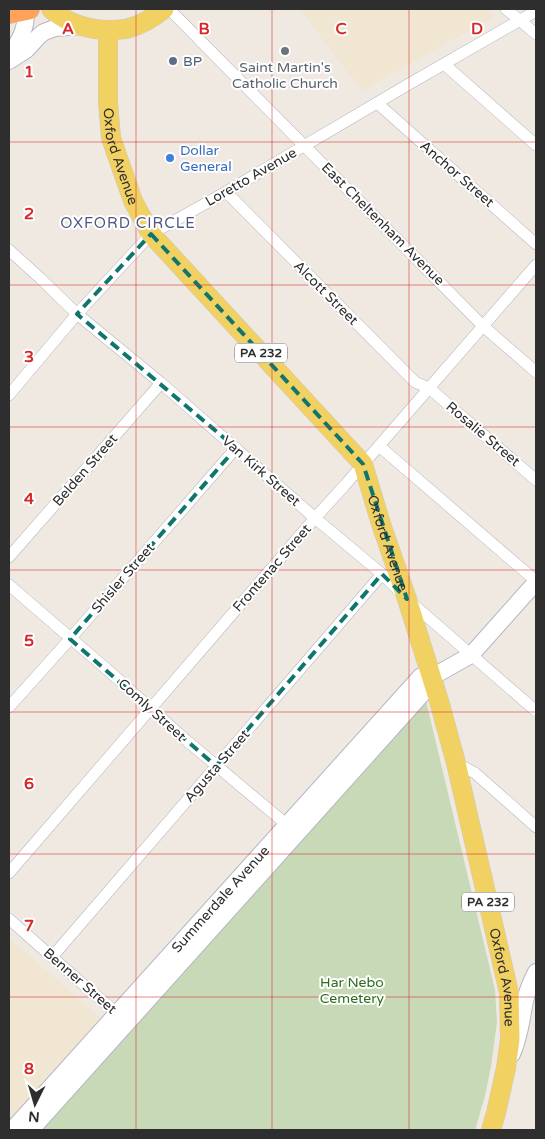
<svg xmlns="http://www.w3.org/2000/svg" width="545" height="1139" font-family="'Varela Round',sans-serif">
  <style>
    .education { fill: #f0e6d1 }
    .cemetery { fill: #c8d9b8 }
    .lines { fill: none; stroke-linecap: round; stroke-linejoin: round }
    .street-casing { stroke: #b4b7c1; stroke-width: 12 }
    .secondary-casing { stroke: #b4b7c1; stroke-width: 18 }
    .primary-casing { stroke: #c9c9c9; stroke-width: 20 }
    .highway-casing { stroke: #c9c9c9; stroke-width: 22 }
    .street { stroke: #fff; stroke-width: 11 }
    .secondary { stroke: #fff; stroke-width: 16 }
    .primary { stroke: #f2d163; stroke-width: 19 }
    .highway { stroke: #ffa35c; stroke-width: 21 }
    .marked { fill: none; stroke: #0f766e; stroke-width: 4; stroke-dasharray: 10 6; stroke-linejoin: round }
    .grid { fill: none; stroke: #d62828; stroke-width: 1; stroke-opacity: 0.55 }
    .worship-dot { fill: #6b7280; stroke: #fff; stroke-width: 2 }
    .service-dot { fill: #5c6f8a; stroke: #fff; stroke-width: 2 }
    .shop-dot { fill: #3f7fe0; stroke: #fff; stroke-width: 2 }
    .labels { text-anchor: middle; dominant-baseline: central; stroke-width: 4; stroke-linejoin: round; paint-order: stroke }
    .shield { fill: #fff; stroke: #6d6d6d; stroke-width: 1 }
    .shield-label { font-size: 12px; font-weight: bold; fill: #2e2e2e }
    .service-label { font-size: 14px; fill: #4e5e75; stroke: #fff; text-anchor: start }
    .worship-label { font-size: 14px; fill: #5b616d; stroke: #fff }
    .shop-label { font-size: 14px; fill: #366cbe; stroke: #fff; text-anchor: start }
    .street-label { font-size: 14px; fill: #2e2e2e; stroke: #fff }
    .park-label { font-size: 14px; fill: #2c6e1b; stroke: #fff }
    .neighbourhood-label { font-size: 15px; letter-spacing: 1px; fill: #4d5680; stroke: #fff }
    .grid-label { font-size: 16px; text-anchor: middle; font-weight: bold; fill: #d62828; stroke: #fff; stroke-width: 4; stroke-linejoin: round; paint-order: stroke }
  </style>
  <rect width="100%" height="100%" fill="#efe9e1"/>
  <g class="education">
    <polygon points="300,9 487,9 495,16 362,91"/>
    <polygon points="9,938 100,1018 9,1122"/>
  </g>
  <polygon class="cemetery" points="426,701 495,990 497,1022 491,1066 485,1096 475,1130 38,1130"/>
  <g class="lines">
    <defs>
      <g id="street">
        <polyline points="169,9 483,326 536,372"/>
        <polyline points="506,9 536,34"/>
        <polyline points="444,64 536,145"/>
        <polyline points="377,103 536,244"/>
        <polyline points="226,192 415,382 429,388 536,480"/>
        <polyline points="9,250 40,278 77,314 161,383 315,518 382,574 407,599 536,711"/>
        <polyline points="9,395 77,314 151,234 226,192 409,84 536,11"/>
        <polyline points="379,446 536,581"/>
        <polyline points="9,557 161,383"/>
        <polyline points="9,585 110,672 187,741 292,829"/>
        <polyline points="9,707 70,639 236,448"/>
        <polyline points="456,763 475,773 536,827"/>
        <polyline points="9,873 315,518 345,485 536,265"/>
        <polyline points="9,919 86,987 123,1018"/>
        <polyline points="52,957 382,574"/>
      </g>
      <g id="secondary">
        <path d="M 9,58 C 19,40 27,30 26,9"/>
        <polyline points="9,61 26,50 40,35 44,32 55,28 81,26"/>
        <path d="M 512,1054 C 521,1034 521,1018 526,997 C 528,988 532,980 536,972"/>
        <path id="s1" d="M 12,1130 L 421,676 L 432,677 L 471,655 L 536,582"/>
        <polyline points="31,1130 424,692 432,677"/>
      </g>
      <g id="primary">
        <path d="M 51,9 C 68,24 91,31 113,30 C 118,29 125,30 129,28 C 141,25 154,17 164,9"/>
        <path id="s2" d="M 108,30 L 108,102 L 111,138 L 133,201 L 151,234 L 363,464 L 381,524 L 407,599 L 439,701 L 456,763 L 509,993 L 510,1039 L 506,1068 L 496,1113 L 491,1130"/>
      </g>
      <polyline id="highway" points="9,13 29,9"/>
    </defs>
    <use href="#street" class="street-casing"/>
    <use href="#secondary" class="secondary-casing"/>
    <use href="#primary" class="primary-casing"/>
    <use href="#highway" class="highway-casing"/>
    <use href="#street" class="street"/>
    <use href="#secondary" class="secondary"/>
    <use href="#primary" class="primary"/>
    <use href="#highway" class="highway"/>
  </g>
  <path class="marked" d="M 151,234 L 363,464 L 407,599 L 382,574 L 216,766 L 70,639 L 236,448 L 77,314 Z"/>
  <path class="grid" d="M 136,9 L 136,1130M 272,9 L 272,1130M 409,9 L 409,1130M 9,142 L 536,142M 9,285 L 536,285M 9,427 L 536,427M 9,570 L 536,570M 9,712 L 536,712M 9,854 L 536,854M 9,997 L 536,997"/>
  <circle class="worship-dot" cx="285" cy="51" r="5"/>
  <circle class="service-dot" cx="173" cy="61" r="5"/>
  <circle class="shop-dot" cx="170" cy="158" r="5"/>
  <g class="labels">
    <g class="shield">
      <rect x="235" y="343.5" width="52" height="19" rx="4"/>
      <rect x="462" y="892.5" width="52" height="19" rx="4"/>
    </g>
    <g class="shield-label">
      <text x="261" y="353">PA 232</text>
      <text x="488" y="902">PA 232</text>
    </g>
    <g class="service-label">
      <text x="183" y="61">BP</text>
    </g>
    <g class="worship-label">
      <text x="285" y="67">Saint Martin's<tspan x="285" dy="16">Catholic Church</tspan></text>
    </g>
    <g class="shop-label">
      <text x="180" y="150">Dollar<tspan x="180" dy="16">General</tspan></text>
    </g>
    <g class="street-label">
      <text stroke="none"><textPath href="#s2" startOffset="128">Oxford Avenue</textPath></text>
      <text transform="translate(457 174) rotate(41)">Anchor Street</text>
      <text transform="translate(251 177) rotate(-30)">Loretto Avenue</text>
      <text transform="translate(383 224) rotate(45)">East Cheltenham Avenue</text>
      <text transform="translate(326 293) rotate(45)">Alcott Street</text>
      <text transform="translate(483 434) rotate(40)">Rosalie Street</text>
      <text transform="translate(85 470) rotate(-49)">Belden Street</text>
      <text transform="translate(261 471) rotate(41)">Van Kirk Street</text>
      <text stroke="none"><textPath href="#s2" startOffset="608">Oxford Avenue</textPath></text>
      <text transform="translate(272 568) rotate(-49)">Frontenac Street</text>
      <text transform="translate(123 578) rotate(-49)">Shisler Street</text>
      <text transform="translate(152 710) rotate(42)">Comly Street</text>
      <text transform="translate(217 766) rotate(-49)">Agusta Street</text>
      <text stroke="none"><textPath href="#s1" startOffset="311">Summerdale Avenue</textPath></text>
      <text stroke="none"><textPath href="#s2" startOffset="1058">Oxford Avenue</textPath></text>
      <text transform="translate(80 981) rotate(41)">Benner Street</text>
    </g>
    <g class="park-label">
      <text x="352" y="982">Har Nebo<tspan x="352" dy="16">Cemetery</tspan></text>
    </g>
    <g class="neighbourhood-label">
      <text x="128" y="223">OXFORD CIRCLE</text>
    </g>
  </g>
  <g class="grid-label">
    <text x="68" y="34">A</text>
    <text x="204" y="34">B</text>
    <text x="341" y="34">C</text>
    <text x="477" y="34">D</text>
    <text x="29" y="77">1</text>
    <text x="29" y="219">2</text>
    <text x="29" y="362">3</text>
    <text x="29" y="504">4</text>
    <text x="29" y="646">5</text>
    <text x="29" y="789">6</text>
    <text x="29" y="931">7</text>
    <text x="29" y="1074">8</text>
  </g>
  <rect width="545" height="1139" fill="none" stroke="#2e2e2e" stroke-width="20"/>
  <g transform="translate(35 1104) rotate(185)" stroke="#ffffff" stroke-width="4" paint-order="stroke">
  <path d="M0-4L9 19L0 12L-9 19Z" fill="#2e2e2e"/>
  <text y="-8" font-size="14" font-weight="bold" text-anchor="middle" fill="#2e2e2e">N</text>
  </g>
</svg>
